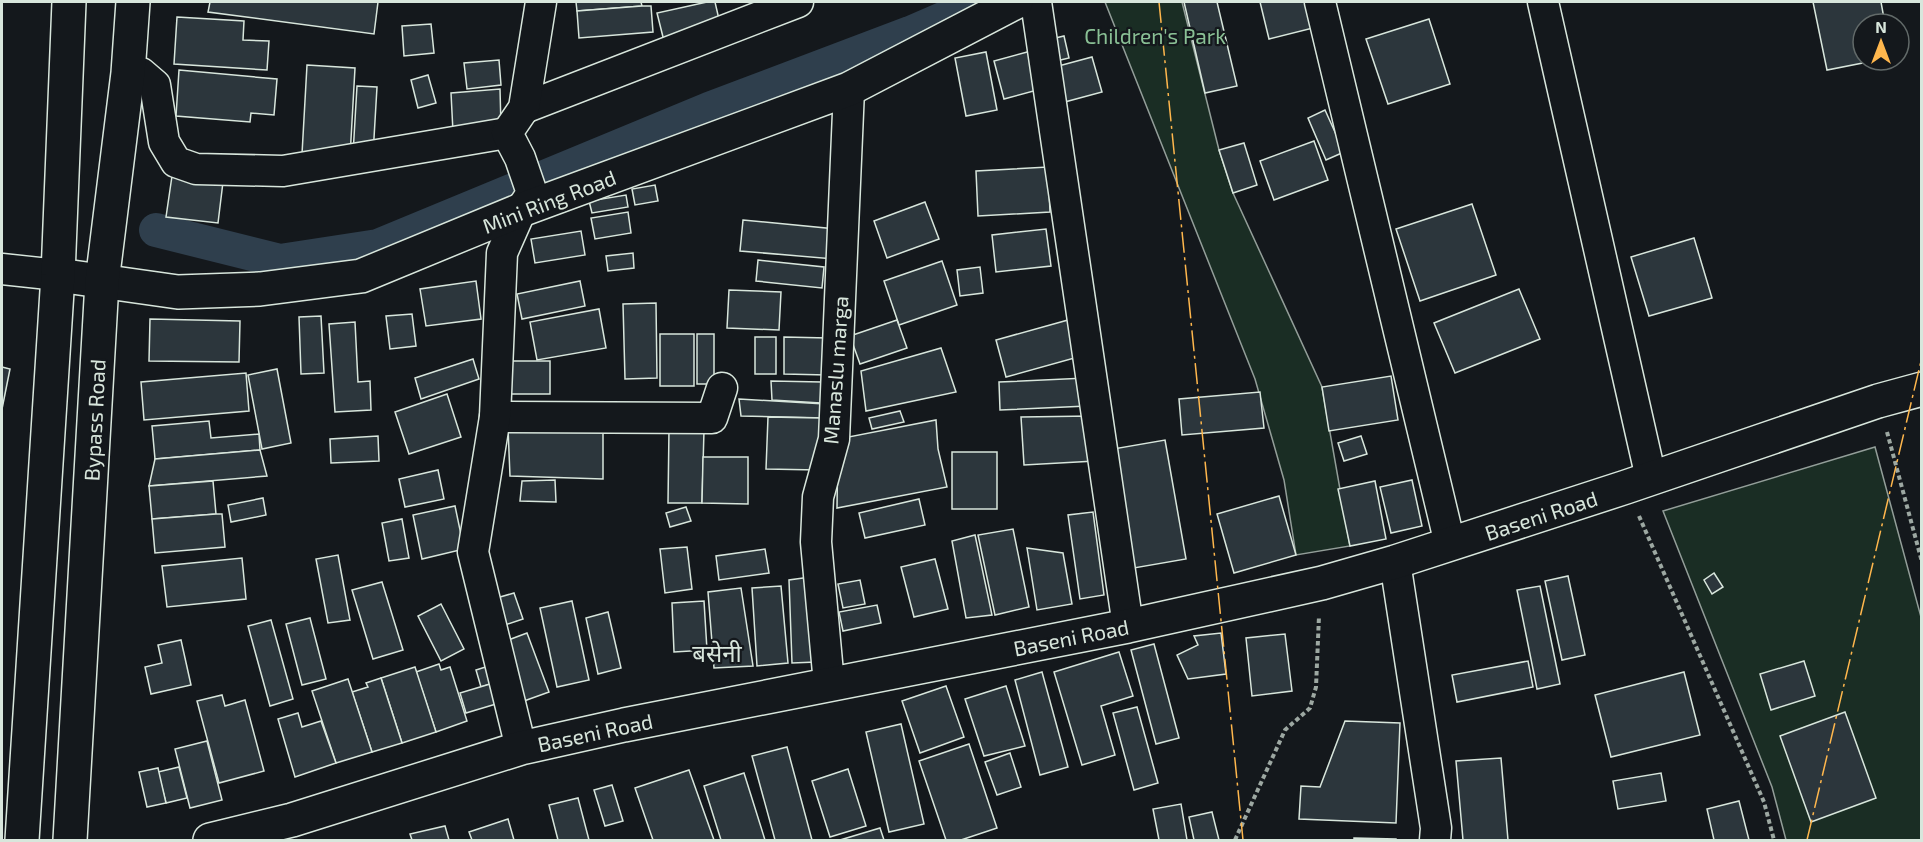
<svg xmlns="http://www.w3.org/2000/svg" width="1923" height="842" font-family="'Exo 2','Noto Sans Devanagari',sans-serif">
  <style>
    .green { fill: #1a2d24; stroke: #939e99; stroke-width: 1.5 }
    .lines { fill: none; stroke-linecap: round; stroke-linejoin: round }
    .canal { stroke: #2f3f4d; stroke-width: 34 }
    .building { fill: #2c363c; stroke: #d8e6dc; stroke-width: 1.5 }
    .street-casing { stroke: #d8e6dc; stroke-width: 33 }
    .secondary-casing { stroke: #d8e6dc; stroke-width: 36 }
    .highway-casing { stroke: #d8e6dc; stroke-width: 36 }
    .path { stroke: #9da8a2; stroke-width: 4; stroke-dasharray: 4.5 3; stroke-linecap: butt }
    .street { stroke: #14181c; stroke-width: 30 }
    .secondary { stroke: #14181c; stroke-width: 33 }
    .highway { stroke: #14181c; stroke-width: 33 }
    .power { stroke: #ffb74d; stroke-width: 1.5; stroke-dasharray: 21 4.5 3 4.5; stroke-linecap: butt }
    .labels { text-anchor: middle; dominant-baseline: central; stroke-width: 4.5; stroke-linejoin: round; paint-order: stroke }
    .park-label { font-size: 21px; fill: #8ac095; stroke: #14181c }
    .street-label { font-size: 21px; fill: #d8e6dc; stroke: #14181c }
    .quarter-label { font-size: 24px; fill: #d8e6dc; stroke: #14181c }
  </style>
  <rect width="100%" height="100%" fill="#14181c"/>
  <g class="green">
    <polygon points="1105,2 1182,2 1219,150 1233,193 1322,387 1350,546 1296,555 1284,480 1255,379"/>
    <polygon points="1875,447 1921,617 1921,840 1786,840 1772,787 1663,511"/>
  </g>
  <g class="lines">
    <polyline class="canal" points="156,230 280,261 378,246 709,109 910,33 982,2"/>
  </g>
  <g class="building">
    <polygon points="210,2 378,2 374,34 208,12"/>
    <polygon points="576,2 641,2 642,6 577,11"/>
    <polygon points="707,2 715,2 721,28 664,41 657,13"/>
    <polygon points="1184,2 1217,2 1237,86 1205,93"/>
    <polygon points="1260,2 1307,2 1313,28 1269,39"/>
    <polygon points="1813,2 1881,2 1885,24 1863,24 1863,60 1878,60 1827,70"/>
    <polygon points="642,6 651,6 653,32 579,38 577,11"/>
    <polygon points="177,17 244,21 243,40 269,41 267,70 174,64"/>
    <polygon points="1429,19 1450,84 1388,104 1366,39"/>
    <polygon points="431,24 434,53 404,56 402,26"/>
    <polygon points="1064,36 1069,58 1052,62 1047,40"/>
    <polygon points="1031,51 1041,89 1004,99 994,61"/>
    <polygon points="986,52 997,110 966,116 955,58"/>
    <polygon points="1092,57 1102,92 1061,103 1051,68"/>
    <polygon points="499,60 501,85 467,89 464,63"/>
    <polygon points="307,65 355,68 350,157 302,154"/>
    <polygon points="179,70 277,79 274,115 251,113 250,122 176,116"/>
    <polygon points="428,75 436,103 418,108 411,80"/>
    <polygon points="357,86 377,87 373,155 353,154"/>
    <polygon points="500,89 501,127 453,132 451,93"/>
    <polygon points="1325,110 1344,152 1326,160 1308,118"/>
    <polygon points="1314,141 1328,180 1274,200 1260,161"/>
    <polygon points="1244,143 1257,185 1233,193 1219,150"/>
    <polygon points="1048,167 1050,212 978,216 976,171"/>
    <polygon points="172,176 223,182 218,223 166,217"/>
    <polygon points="655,185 658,201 635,205 632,189"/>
    <polygon points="626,195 628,207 592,213 589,201"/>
    <polygon points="925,202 939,239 887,258 874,221"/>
    <polygon points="1472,204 1496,275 1420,301 1396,229"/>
    <polygon points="628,212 631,233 595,239 591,218"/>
    <polygon points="743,220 836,229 834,259 740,251"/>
    <polygon points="1046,229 1051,266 996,272 992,235"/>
    <polygon points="581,231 585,255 535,263 531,239"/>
    <polygon points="1694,238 1712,298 1649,316 1631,257"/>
    <polygon points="633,253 634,268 608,271 606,256"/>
    <polygon points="758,260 824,267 822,288 756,281"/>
    <polygon points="942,261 957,305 899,325 884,281"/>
    <polygon points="980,267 983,293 960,296 957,270"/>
    <polygon points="476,281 481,319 426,326 420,289"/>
    <polygon points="580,281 585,306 522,319 517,294"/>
    <polygon points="1519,289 1540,339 1455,373 1434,323"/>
    <polygon points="729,290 781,292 779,330 727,328"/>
    <polygon points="656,303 657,378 625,379 623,304"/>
    <polygon points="599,309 606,348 537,360 530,322"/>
    <polygon points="412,314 416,346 390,349 386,316"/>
    <polygon points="321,316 324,373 301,374 299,317"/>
    <polygon points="150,319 240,321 239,362 149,361"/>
    <polygon points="897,320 907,348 860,364 850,336"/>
    <polygon points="1068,320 1078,357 1006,377 996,340"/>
    <polygon points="355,322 358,382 370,381 371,410 335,412 329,324"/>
    <rect x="660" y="334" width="34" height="52"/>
    <rect x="697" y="334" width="17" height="50"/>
    <rect x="755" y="337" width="21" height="37"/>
    <polygon points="784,337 828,338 827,375 784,374"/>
    <polygon points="941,348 956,392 866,411 861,371"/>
    <polygon points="473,359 479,379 421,399 415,378"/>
    <rect x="510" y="361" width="40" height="33"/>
    <polygon points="2,367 10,369 2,409"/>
    <polygon points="277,369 291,443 262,449 248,375"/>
    <polygon points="246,373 249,411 144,420 141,382"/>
    <polygon points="1391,376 1398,420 1329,431 1322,387"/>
    <polygon points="1086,378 1087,406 1000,410 999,382"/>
    <polygon points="771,381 822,382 821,403 772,400"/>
    <polygon points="1260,392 1264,428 1182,435 1179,399"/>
    <polygon points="447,394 461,437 409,454 395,412"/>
    <polygon points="739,399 825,404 825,418 741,416"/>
    <polygon points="900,411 904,422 872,429 869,418"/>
    <polygon points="1091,416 1095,461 1024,465 1021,417"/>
    <polygon points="768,417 820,418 818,470 766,469"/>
    <polygon points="936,420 938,449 947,487 837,508 838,439"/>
    <polygon points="209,421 211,438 259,434 260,450 155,459 152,426"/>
    <polygon points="508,428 603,428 603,479 510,476"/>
    <polygon points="669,429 704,430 702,503 668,503"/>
    <polygon points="378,436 379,461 331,463 330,439"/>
    <polygon points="1361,436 1367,454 1344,461 1338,443"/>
    <polygon points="1165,440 1186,559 1134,568 1113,449"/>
    <polygon points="260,450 267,476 149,486 155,459"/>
    <rect x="952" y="452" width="45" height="57"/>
    <polygon points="703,457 748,457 748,504 702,503"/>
    <polygon points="438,470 444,499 405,507 399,479"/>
    <polygon points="555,480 556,502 520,501 522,481"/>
    <polygon points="1412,480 1422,526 1391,533 1380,487"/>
    <polygon points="213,481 216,514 152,519 149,486"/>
    <polygon points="1375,481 1386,539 1350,546 1338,489"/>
    <polygon points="1279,496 1296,555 1234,573 1217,514"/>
    <polygon points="263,498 266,515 231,522 228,505"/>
    <polygon points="919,499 925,525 865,538 859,513"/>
    <polygon points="455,506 464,549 422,559 413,515"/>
    <polygon points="686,507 691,521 670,527 666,513"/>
    <polygon points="1093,512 1104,595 1080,599 1068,515"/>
    <polygon points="216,514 222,514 225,547 155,553 152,519"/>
    <polygon points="402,519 409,558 389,561 382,523"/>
    <polygon points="1013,529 1029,607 995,615 978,535"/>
    <polygon points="975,535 992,615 966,618 952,541"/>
    <polygon points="687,547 692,589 665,593 660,549"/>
    <polygon points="1027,548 1063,553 1072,604 1037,610"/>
    <polygon points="765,549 769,573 719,580 716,556"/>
    <polygon points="338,555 350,620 328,623 316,559"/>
    <polygon points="242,558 246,599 167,607 162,566"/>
    <polygon points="935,559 948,609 914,617 901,567"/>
    <polygon points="1714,573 1723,587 1712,594 1704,580"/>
    <polygon points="1568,576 1585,655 1562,660 1545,581"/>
    <polygon points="810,577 816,662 792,663 789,580"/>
    <polygon points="860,580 865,604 843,608 838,584"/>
    <polygon points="382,582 403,650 373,659 352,590"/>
    <polygon points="781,586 788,663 757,666 752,588"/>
    <polygon points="1540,586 1560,684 1537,689 1517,590"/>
    <polygon points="741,588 753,666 714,668 708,592"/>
    <polygon points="514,593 523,619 502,626 493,599"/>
    <polygon points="572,601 589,680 557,687 540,608"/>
    <polygon points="704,601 707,650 674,652 672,603"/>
    <polygon points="441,604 464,649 441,661 418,616"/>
    <polygon points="877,605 881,623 843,631 839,612"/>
    <polygon points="608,612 621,668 598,674 586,618"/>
    <polygon points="310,618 326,679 302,685 286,624"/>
    <polygon points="271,620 293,699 270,706 248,626"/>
    <polygon points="527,633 549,692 524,701 503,642"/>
    <polygon points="1221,633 1226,674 1188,679 1177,655 1198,645 1194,636"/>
    <polygon points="1285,634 1292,691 1252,696 1246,638"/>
    <polygon points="181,640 191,685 151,694 145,667 162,663 158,645"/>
    <polygon points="1154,644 1179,738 1156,744 1131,650"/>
    <polygon points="1119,652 1133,696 1101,706 1115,755 1082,765 1054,672"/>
    <polygon points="1528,661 1533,687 1457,702 1452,675"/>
    <polygon points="1804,661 1815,696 1771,710 1760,674"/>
    <polygon points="439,664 441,670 450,667 467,721 436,732 416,672"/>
    <polygon points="495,664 500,681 481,687 476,670"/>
    <polygon points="415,667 436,732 402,743 381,678"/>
    <polygon points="1042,672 1068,767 1040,775 1015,680"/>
    <polygon points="1684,672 1700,735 1611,757 1595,695"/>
    <polygon points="381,678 402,743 372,752 352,692 368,687 366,683"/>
    <polygon points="348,679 372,752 336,763 312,691"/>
    <polygon points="500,681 506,701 466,713 460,693"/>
    <polygon points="946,686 964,737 920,753 902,701"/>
    <polygon points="1006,686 1025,746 984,756 965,699"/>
    <polygon points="222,695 225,706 245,700 264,771 219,783 197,701"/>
    <polygon points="1137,707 1158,783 1134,790 1113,713"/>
    <polygon points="1845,712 1876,798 1811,822 1780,736"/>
    <polygon points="298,713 302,727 321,721 336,763 295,777 278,719"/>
    <polygon points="1345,721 1400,723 1396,823 1299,819 1301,786 1320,787"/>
    <polygon points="901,724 924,824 889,832 866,732"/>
    <polygon points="207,741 222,800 190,808 175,749"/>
    <polygon points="969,744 997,828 961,840 946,840 919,761"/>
    <polygon points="787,747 812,840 775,840 752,756"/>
    <polygon points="1010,753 1021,787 997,795 985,762"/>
    <polygon points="1501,758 1508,840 1463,840 1456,761"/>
    <polygon points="179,767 187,798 166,803 158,772"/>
    <polygon points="158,768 166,803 147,807 139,772"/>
    <polygon points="848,769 866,826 830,837 812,781"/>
    <polygon points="689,770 714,840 653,840 635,788"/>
    <polygon points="744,773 765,840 721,840 704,786"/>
    <polygon points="1661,773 1666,801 1618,809 1613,781"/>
    <polygon points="612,785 623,821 605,826 594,790"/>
    <polygon points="578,798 589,840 558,840 549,805"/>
    <polygon points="1739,801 1749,840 1714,840 1707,809"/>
    <polygon points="1181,804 1187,840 1159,840 1153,809"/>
    <polygon points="1212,812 1219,840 1194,840 1189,817"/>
    <polygon points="508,819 514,840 472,840 469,832"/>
    <polygon points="445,826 449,840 412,840 410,834"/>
    <polygon points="880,828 884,840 840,840"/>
    <polygon points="1354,838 1396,839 1396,840 1354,840"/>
  </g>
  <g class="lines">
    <defs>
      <g id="street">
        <polyline points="1036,2 1128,626"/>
        <polyline points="1320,2 1450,544"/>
        <polyline points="1543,2 1651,478"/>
        <polyline points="128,73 141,73 155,85 164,142 176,162 196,169 283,171 507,133"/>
        <polyline points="524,108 798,2"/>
        <polyline points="2,269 58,275"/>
        <polyline points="495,417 712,418 722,388"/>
        <polyline points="1395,562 1436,828 1435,840"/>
        <polyline points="829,684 816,542 818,497 834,439 849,89"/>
        <polyline points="521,748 473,552 495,417 502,253 521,210 532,193 520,158 507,133 524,108 541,2"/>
      </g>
      <g id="secondary">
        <polyline points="58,275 178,292 260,289 361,276 521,210 849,89 1016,2"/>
        <polyline points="210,840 292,820 521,748 624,725 1128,626 1322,583 1395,562 1626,487 1878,401 1922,389"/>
      </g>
      <g id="highway">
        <polyline points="22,840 58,275 69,2"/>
        <polyline points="70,840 102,282 128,73 133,2"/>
      </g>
    </defs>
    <use href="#street" class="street-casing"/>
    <use href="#secondary" class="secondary-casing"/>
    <use href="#highway" class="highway-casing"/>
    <g class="path">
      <polyline points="1887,432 1922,562"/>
      <polyline points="1639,516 1764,802 1774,840"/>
      <polyline points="1235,840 1285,730 1310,708 1316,687 1319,616"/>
    </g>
    <use href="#street" class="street"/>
    <use href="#secondary" class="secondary"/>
    <use href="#highway" class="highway"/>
    <g class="power">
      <polyline points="1159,2 1243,840"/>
      <polyline points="1807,840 1922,357"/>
    </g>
  </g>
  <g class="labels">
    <g class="park-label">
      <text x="1155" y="35">Children's Park</text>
    </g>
    <g class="street-label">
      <text transform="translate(549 201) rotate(-21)">Mini Ring Road</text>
      <text transform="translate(835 370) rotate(-86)">Manaslu marga</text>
      <text transform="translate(94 420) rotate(-87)">Bypass Road</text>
      <text transform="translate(1541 515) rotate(-18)">Baseni Road</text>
      <text transform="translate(1071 637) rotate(-11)">Baseni Road</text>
      <text transform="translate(595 732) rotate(-12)">Baseni Road</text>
    </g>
    <g class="quarter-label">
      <text x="717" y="652">बसेनी</text>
    </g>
  </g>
  <rect width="1923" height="842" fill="none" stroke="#d8e6dc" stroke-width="6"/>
  <g transform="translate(1881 42)"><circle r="28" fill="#14181c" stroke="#626a69" stroke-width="1.5"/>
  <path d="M0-4.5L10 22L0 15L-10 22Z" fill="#ffb74d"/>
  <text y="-9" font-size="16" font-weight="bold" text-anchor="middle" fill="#d8e6dc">N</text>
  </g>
</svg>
